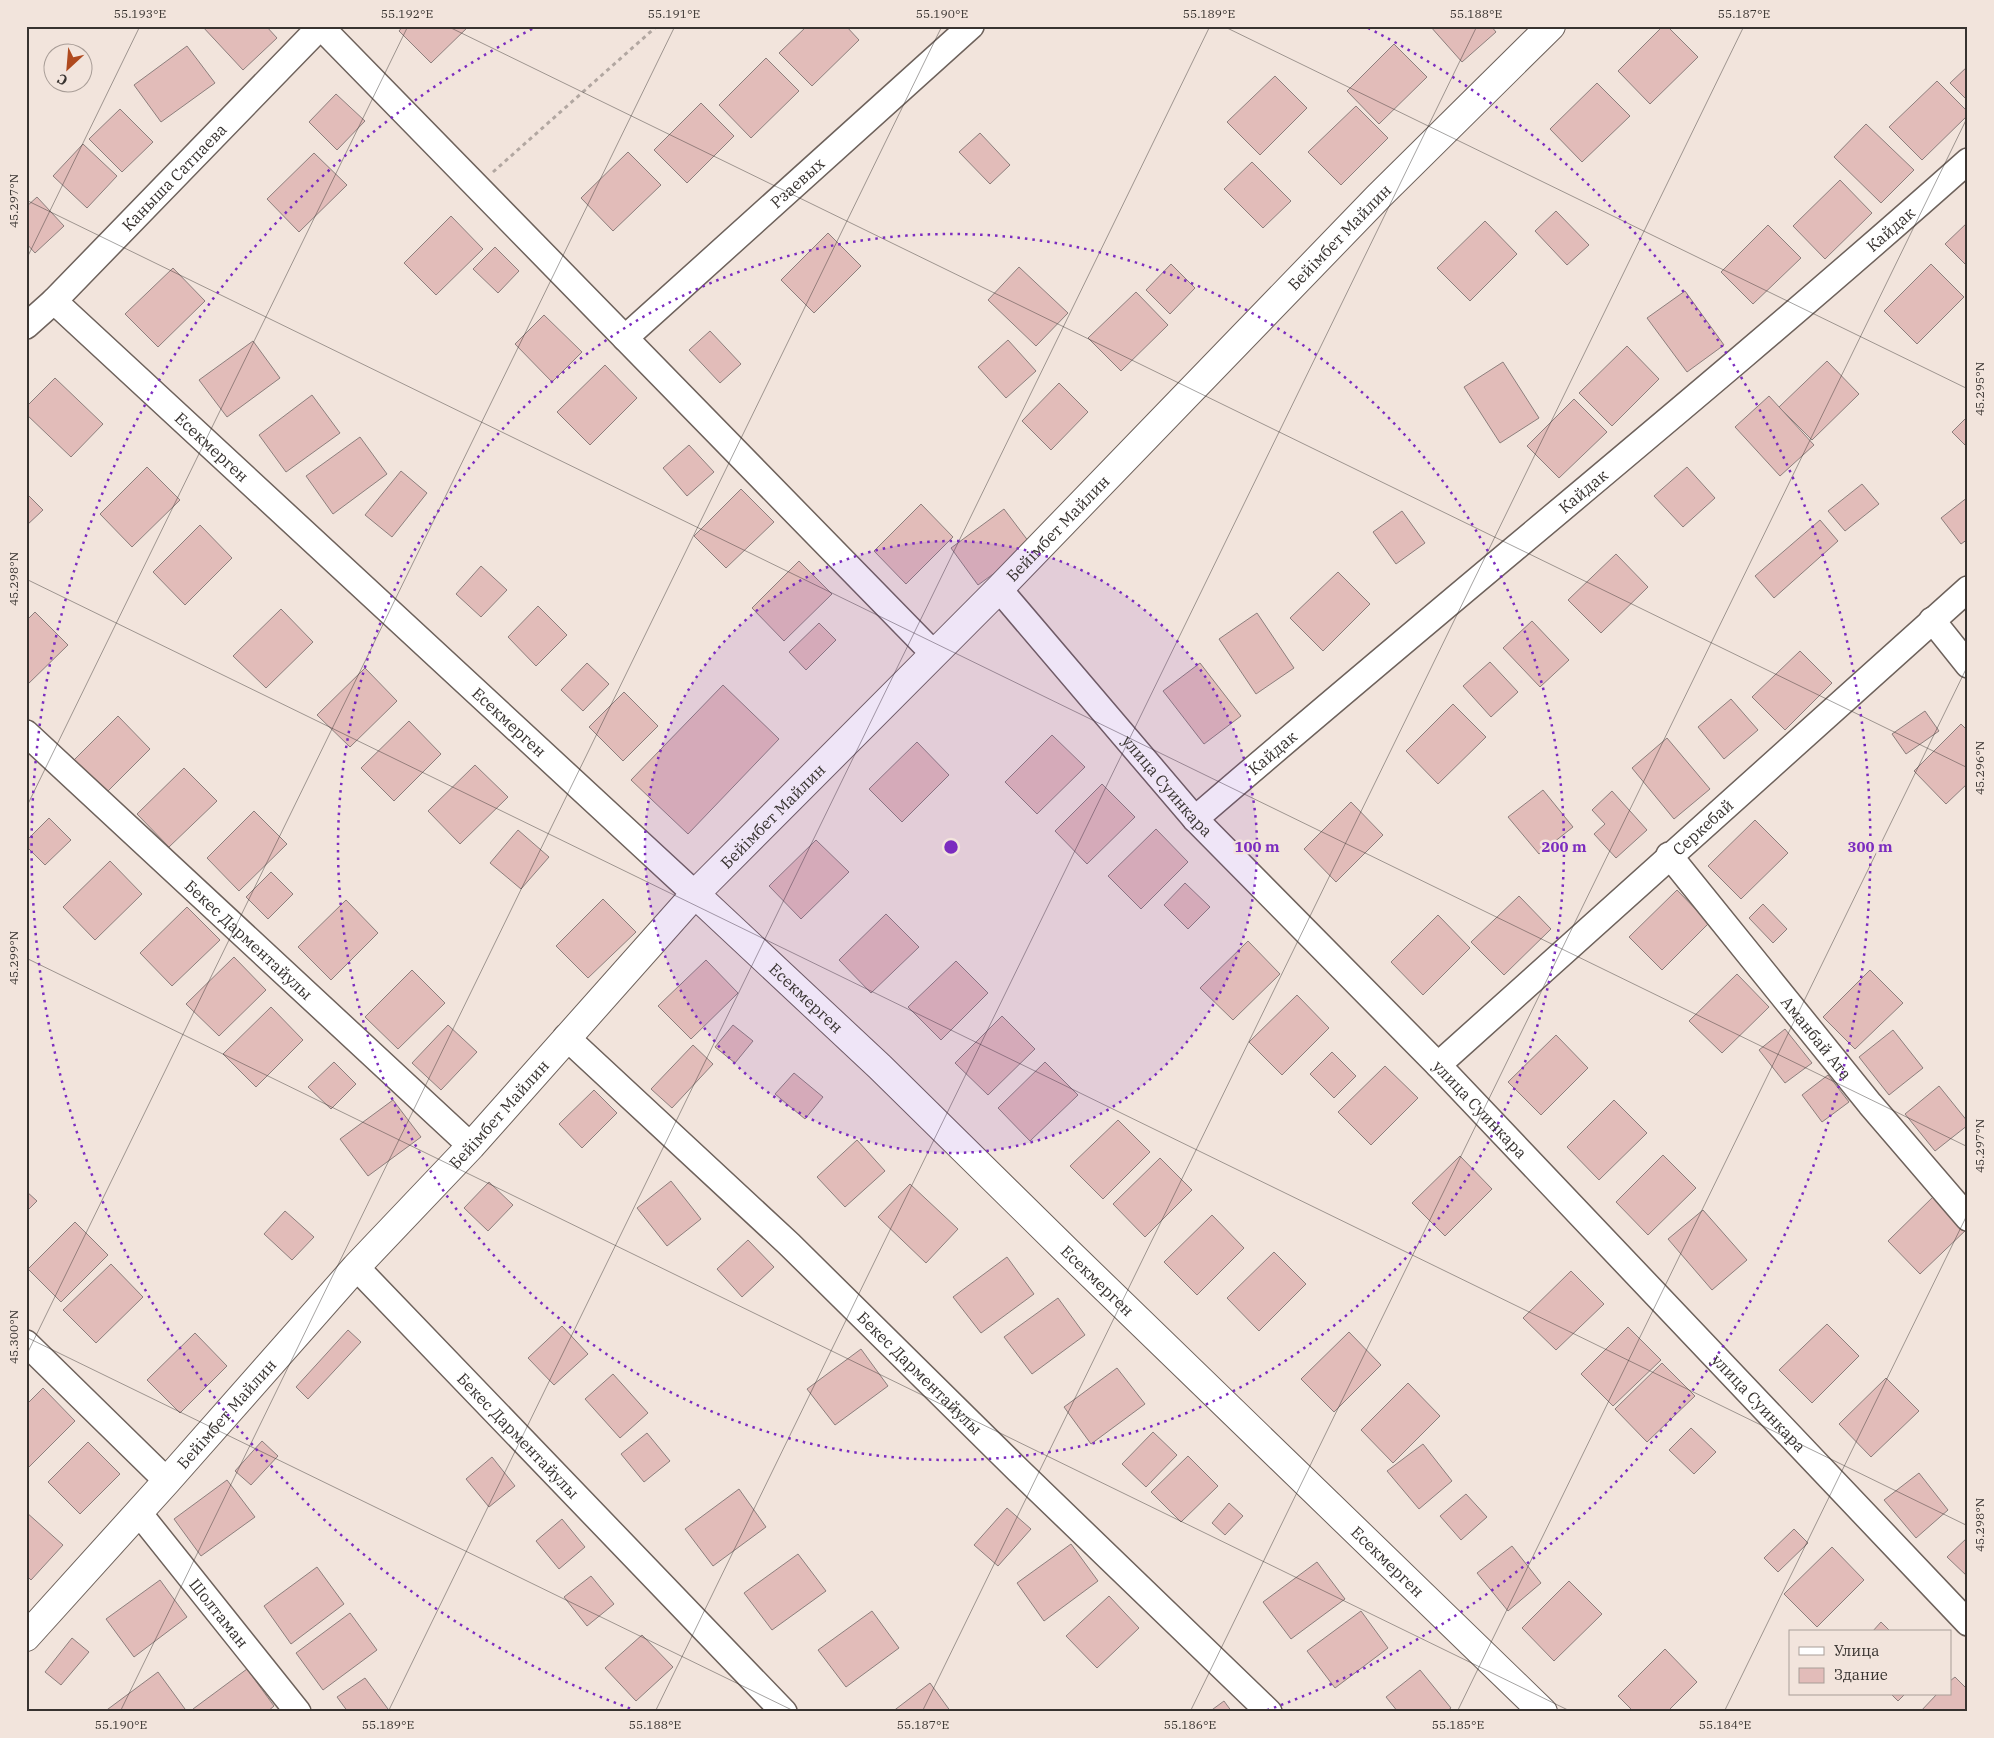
<svg xmlns="http://www.w3.org/2000/svg" width="1994" height="1738" font-family="'IBM Plex Serif',serif">
  <style>
    .building { fill: #e2bcb9; stroke: #8d7f7d }
    .lines { fill: none; stroke-linecap: round; stroke-linejoin: round }
    .minor-casing { stroke: #6e625c; stroke-width: 28 }
    .tertiary-casing { stroke: #6e625c; stroke-width: 30 }
    .path { stroke: #b2a7a1; stroke-width: 3; stroke-dasharray: 4 4; stroke-linecap: butt }
    .minor { stroke: #fff; stroke-width: 25 }
    .tertiary { stroke: #fff; stroke-width: 28 }
    .ticks { fill: none; stroke: #383330; stroke-width: 1; stroke-opacity: 0.45 }
    .ring { fill: none; stroke: #7b2cbf; stroke-width: 2.5; stroke-dasharray: 2.5 5 }
    .labels { text-anchor: middle; dominant-baseline: central; stroke-width: 5; stroke-linejoin: round; paint-order: stroke }
    .street-label { font-size: 16px; fill: #383330; stroke: #f2e4dc }
    .centre { fill: #7b2cbf; stroke: #f2e4dc; stroke-width: 2.5 }
    .ring-label { font-size: 15px; text-anchor: middle; font-weight: bold; fill: #7b2cbf; stroke: #f2e4dc; stroke-width: 5; stroke-linejoin: round; paint-order: stroke }
    .neatline { fill: none; stroke: #383330; stroke-width: 2 }
    .ticks-label { font-size: 12px; text-anchor: middle; fill: #383330 }
  </style>
  <rect width="100%" height="100%" fill="#f2e4dc"/>
  <g class="building">
    <polygon points="202,26 266,26 277,38 243,70"/>
    <polygon points="403,26 469,26 431,63 399,31"/>
    <polygon points="807,26 846,26 859,40 812,86 779,53"/>
    <polygon points="1430,26 1491,26 1496,32 1462,62"/>
    <polygon points="1663,26 1667,26 1698,57 1650,104 1618,71"/>
    <polygon points="1394,44 1427,77 1379,124 1347,91"/>
    <polygon points="187,46 215,83 161,122 134,85"/>
    <polygon points="766,58 799,91 751,138 719,105"/>
    <polygon points="1968,66 1968,101 1950,83"/>
    <polygon points="1275,76 1307,108 1260,155 1227,122"/>
    <polygon points="1937,81 1968,112 1968,115 1922,160 1889,127"/>
    <polygon points="1597,83 1630,116 1582,162 1550,129"/>
    <polygon points="336,94 365,121 337,150 309,122"/>
    <polygon points="701,103 734,136 687,183 654,150"/>
    <polygon points="1356,106 1388,138 1341,185 1308,152"/>
    <polygon points="120,109 153,142 122,172 89,139"/>
    <polygon points="1866,124 1914,170 1881,203 1834,157"/>
    <polygon points="980,133 1010,165 990,184 959,152"/>
    <polygon points="83,144 117,176 87,208 53,176"/>
    <polygon points="628,152 661,185 613,231 581,198"/>
    <polygon points="314,153 347,185 299,232 267,199"/>
    <polygon points="1252,162 1291,201 1263,228 1224,189"/>
    <polygon points="1840,180 1872,213 1825,259 1793,226"/>
    <polygon points="37,197 64,226 35,253 26,243 26,207"/>
    <polygon points="1556,211 1589,245 1567,265 1535,231"/>
    <polygon points="451,216 483,249 436,295 404,263"/>
    <polygon points="1485,221 1517,254 1470,301 1437,268"/>
    <polygon points="1968,222 1968,267 1945,244"/>
    <polygon points="1768,225 1801,258 1753,304 1721,272"/>
    <polygon points="828,233 861,266 814,313 781,280"/>
    <polygon points="495,247 519,271 498,293 473,269"/>
    <polygon points="1171,264 1195,288 1170,314 1146,290"/>
    <polygon points="1931,264 1964,297 1917,344 1884,311"/>
    <polygon points="1019,267 1068,313 1036,346 988,300"/>
    <polygon points="173,268 205,301 158,347 125,314"/>
    <polygon points="1685,291 1724,345 1687,372 1647,318"/>
    <polygon points="1136,292 1168,325 1121,371 1088,338"/>
    <polygon points="544,315 582,352 552,382 515,344"/>
    <polygon points="710,331 741,364 720,383 689,350"/>
    <polygon points="1008,340 1036,371 1006,398 978,367"/>
    <polygon points="253,341 280,378 227,417 199,380"/>
    <polygon points="1627,346 1659,379 1612,426 1579,393"/>
    <polygon points="1827,361 1859,394 1812,440 1779,407"/>
    <polygon points="1503,362 1539,418 1500,443 1464,387"/>
    <polygon points="605,365 637,398 590,445 557,412"/>
    <polygon points="55,378 103,424 71,457 26,414 26,407"/>
    <polygon points="1059,383 1088,412 1051,450 1022,421"/>
    <polygon points="312,395 340,433 286,472 259,435"/>
    <polygon points="1769,396 1814,445 1780,476 1735,427"/>
    <polygon points="1574,399 1607,432 1559,478 1527,446"/>
    <polygon points="1968,416 1968,448 1952,432"/>
    <polygon points="360,437 387,474 333,514 306,476"/>
    <polygon points="689,445 714,472 687,496 663,468"/>
    <polygon points="147,467 180,500 132,547 100,514"/>
    <polygon points="1687,467 1715,498 1683,527 1654,496"/>
    <polygon points="401,471 427,493 392,537 365,515"/>
    <polygon points="1862,484 1879,504 1845,531 1828,511"/>
    <polygon points="741,489 774,522 726,568 694,536"/>
    <polygon points="26,493 43,510 26,526"/>
    <polygon points="1968,497 1968,539 1961,544 1941,518"/>
    <polygon points="921,504 953,537 906,584 874,551"/>
    <polygon points="1004,509 1032,546 978,585 951,548"/>
    <polygon points="1402,511 1425,543 1396,564 1373,532"/>
    <polygon points="1820,520 1838,541 1774,598 1755,576"/>
    <polygon points="200,525 232,558 185,605 153,572"/>
    <polygon points="1616,554 1648,587 1601,633 1568,600"/>
    <polygon points="799,561 832,594 784,641 752,608"/>
    <polygon points="481,566 507,590 481,617 456,594"/>
    <polygon points="1338,572 1370,604 1323,651 1290,618"/>
    <polygon points="538,606 567,635 536,666 508,637"/>
    <polygon points="281,609 313,642 266,688 233,656"/>
    <polygon points="35,612 68,645 26,686 26,621"/>
    <polygon points="1257,613 1294,668 1256,694 1219,639"/>
    <polygon points="1532,621 1569,660 1540,687 1503,648"/>
    <polygon points="819,623 836,640 806,670 789,652"/>
    <polygon points="1800,651 1832,683 1785,730 1752,697"/>
    <polygon points="1490,662 1518,692 1491,717 1463,686"/>
    <polygon points="587,663 609,684 583,711 561,690"/>
    <polygon points="1200,663 1241,716 1204,744 1163,691"/>
    <polygon points="365,668 397,701 350,747 317,715"/>
    <polygon points="723,685 779,739 688,834 631,780"/>
    <polygon points="624,692 658,726 623,761 589,727"/>
    <polygon points="1731,699 1758,730 1724,759 1698,727"/>
    <polygon points="1453,704 1486,737 1438,784 1406,751"/>
    <polygon points="1925,711 1939,731 1906,754 1892,734"/>
    <polygon points="118,716 150,749 103,796 71,763"/>
    <polygon points="409,721 441,754 394,801 361,768"/>
    <polygon points="1961,724 1968,731 1968,783 1946,804 1914,771"/>
    <polygon points="1052,735 1085,767 1037,814 1005,782"/>
    <polygon points="1667,738 1710,789 1674,819 1632,768"/>
    <polygon points="917,742 949,775 902,822 869,789"/>
    <polygon points="475,765 508,797 460,844 428,811"/>
    <polygon points="184,768 217,801 169,847 137,814"/>
    <polygon points="1102,784 1135,817 1087,864 1055,831"/>
    <polygon points="1543,790 1573,827 1539,854 1508,817"/>
    <polygon points="1612,791 1647,830 1616,858 1594,834 1605,824 1592,810"/>
    <polygon points="1351,802 1383,835 1336,882 1304,849"/>
    <polygon points="254,811 287,844 239,891 207,858"/>
    <polygon points="49,818 71,840 45,865 26,846 26,841"/>
    <polygon points="1755,820 1788,853 1741,899 1708,866"/>
    <polygon points="1156,829 1188,862 1141,909 1108,876"/>
    <polygon points="518,830 549,857 521,889 490,863"/>
    <polygon points="816,840 849,872 801,919 769,886"/>
    <polygon points="110,861 142,894 95,940 63,907"/>
    <polygon points="271,872 293,894 268,919 246,897"/>
    <polygon points="1185,883 1210,907 1188,929 1164,905"/>
    <polygon points="1677,890 1709,923 1662,970 1629,937"/>
    <polygon points="1519,896 1551,929 1504,975 1471,942"/>
    <polygon points="603,899 636,932 588,978 556,946"/>
    <polygon points="346,900 378,933 331,980 298,947"/>
    <polygon points="1763,904 1787,929 1773,943 1749,918"/>
    <polygon points="187,907 220,940 172,986 140,953"/>
    <polygon points="886,914 919,947 871,993 839,960"/>
    <polygon points="1438,915 1470,948 1423,995 1391,962"/>
    <polygon points="1248,941 1280,974 1233,1020 1200,988"/>
    <polygon points="234,957 266,990 219,1036 186,1004"/>
    <polygon points="706,960 738,993 691,1039 658,1006"/>
    <polygon points="956,961 988,993 941,1040 908,1007"/>
    <polygon points="412,970 445,1003 398,1049 365,1017"/>
    <polygon points="1870,970 1903,1003 1855,1049 1823,1017"/>
    <polygon points="1737,974 1769,1007 1722,1053 1689,1021"/>
    <polygon points="1297,995 1329,1028 1282,1075 1249,1042"/>
    <polygon points="271,1007 303,1040 256,1087 223,1054"/>
    <polygon points="1002,1016 1035,1049 988,1095 955,1063"/>
    <polygon points="448,1025 477,1052 441,1090 412,1063"/>
    <polygon points="733,1025 753,1041 735,1063 715,1047"/>
    <polygon points="1785,1029 1812,1063 1785,1083 1759,1050"/>
    <polygon points="1893,1030 1923,1068 1889,1095 1859,1057"/>
    <polygon points="1556,1035 1588,1068 1541,1115 1508,1082"/>
    <polygon points="693,1045 713,1064 672,1108 651,1089"/>
    <polygon points="1332,1052 1356,1076 1334,1098 1310,1074"/>
    <polygon points="334,1062 356,1084 331,1109 308,1087"/>
    <polygon points="1045,1062 1078,1095 1030,1141 998,1108"/>
    <polygon points="1385,1066 1418,1098 1371,1145 1338,1112"/>
    <polygon points="794,1073 823,1097 805,1119 775,1094"/>
    <polygon points="1828,1075 1849,1102 1822,1122 1802,1095"/>
    <polygon points="1939,1086 1968,1122 1968,1125 1935,1151 1905,1114"/>
    <polygon points="594,1090 617,1113 582,1148 559,1124"/>
    <polygon points="393,1100 421,1137 368,1176 340,1139"/>
    <polygon points="1614,1100 1647,1133 1599,1180 1567,1147"/>
    <polygon points="1118,1120 1150,1152 1103,1199 1070,1166"/>
    <polygon points="857,1140 885,1171 845,1207 817,1177"/>
    <polygon points="1663,1155 1696,1188 1648,1235 1616,1202"/>
    <polygon points="1460,1156 1492,1189 1445,1236 1412,1203"/>
    <polygon points="1160,1158 1192,1190 1145,1237 1113,1204"/>
    <polygon points="671,1181 701,1219 667,1246 637,1208"/>
    <polygon points="489,1182 513,1205 488,1231 464,1208"/>
    <polygon points="910,1184 958,1229 926,1263 878,1217"/>
    <polygon points="26,1191 37,1201 26,1212"/>
    <polygon points="1935,1195 1968,1228 1920,1274 1888,1241"/>
    <polygon points="1703,1210 1747,1260 1712,1290 1668,1239"/>
    <polygon points="285,1211 314,1237 292,1260 264,1234"/>
    <polygon points="1212,1215 1244,1248 1197,1295 1164,1262"/>
    <polygon points="75,1222 108,1255 61,1302 28,1269"/>
    <polygon points="748,1240 774,1267 742,1297 717,1269"/>
    <polygon points="1274,1252 1306,1284 1259,1331 1227,1298"/>
    <polygon points="1007,1257 1034,1294 981,1333 953,1297"/>
    <polygon points="111,1264 143,1297 96,1343 63,1310"/>
    <polygon points="1571,1271 1604,1304 1556,1350 1523,1318"/>
    <polygon points="1058,1298 1085,1335 1032,1374 1004,1337"/>
    <polygon points="1827,1324 1859,1356 1812,1403 1779,1370"/>
    <polygon points="562,1326 588,1354 554,1385 528,1358"/>
    <polygon points="1628,1327 1661,1360 1613,1406 1581,1374"/>
    <polygon points="348,1330 361,1342 308,1399 296,1387"/>
    <polygon points="1349,1332 1381,1365 1334,1412 1301,1379"/>
    <polygon points="195,1333 227,1366 180,1413 147,1380"/>
    <polygon points="861,1349 888,1386 835,1425 807,1389"/>
    <polygon points="1662,1363 1695,1396 1647,1442 1615,1409"/>
    <polygon points="1117,1368 1145,1404 1091,1444 1064,1407"/>
    <polygon points="613,1374 648,1413 620,1438 585,1399"/>
    <polygon points="1886,1378 1919,1411 1871,1457 1839,1424"/>
    <polygon points="1408,1383 1440,1416 1393,1463 1361,1430"/>
    <polygon points="43,1388 75,1421 28,1468 26,1405"/>
    <polygon points="1691,1428 1716,1452 1694,1474 1669,1450"/>
    <polygon points="1153,1432 1177,1455 1146,1487 1122,1464"/>
    <polygon points="647,1433 670,1461 644,1482 621,1454"/>
    <polygon points="262,1441 278,1456 251,1485 235,1471"/>
    <polygon points="88,1442 120,1474 80,1514 48,1482"/>
    <polygon points="1423,1444 1452,1481 1419,1509 1387,1471"/>
    <polygon points="1188,1456 1218,1486 1181,1522 1151,1492"/>
    <polygon points="492,1457 515,1486 489,1507 466,1479"/>
    <polygon points="1919,1473 1948,1510 1916,1538 1884,1500"/>
    <polygon points="227,1480 255,1517 201,1556 174,1519"/>
    <polygon points="739,1489 766,1527 713,1566 685,1529"/>
    <polygon points="1466,1494 1487,1517 1461,1540 1440,1516"/>
    <polygon points="1229,1503 1243,1516 1225,1535 1212,1523"/>
    <polygon points="1007,1508 1031,1529 998,1566 974,1545"/>
    <polygon points="26,1512 63,1545 31,1580 26,1575"/>
    <polygon points="562,1519 585,1547 559,1569 536,1541"/>
    <polygon points="1794,1529 1808,1543 1778,1572 1764,1558"/>
    <polygon points="1968,1537 1968,1577 1947,1557"/>
    <polygon points="1071,1544 1098,1581 1044,1621 1017,1583"/>
    <polygon points="1512,1546 1541,1583 1508,1611 1477,1573"/>
    <polygon points="1832,1547 1864,1580 1817,1627 1784,1594"/>
    <polygon points="798,1554 826,1591 772,1630 744,1593"/>
    <polygon points="1317,1562 1345,1599 1291,1639 1263,1602"/>
    <polygon points="317,1567 344,1604 291,1644 264,1606"/>
    <polygon points="591,1576 614,1604 587,1626 564,1597"/>
    <polygon points="160,1580 187,1617 134,1657 106,1619"/>
    <polygon points="1569,1581 1602,1614 1554,1661 1522,1628"/>
    <polygon points="1109,1596 1139,1628 1097,1668 1066,1636"/>
    <polygon points="872,1611 899,1648 846,1687 818,1650"/>
    <polygon points="1361,1611 1388,1648 1335,1688 1307,1651"/>
    <polygon points="350,1613 377,1650 323,1690 296,1653"/>
    <polygon points="1881,1622 1891,1632 1872,1632"/>
    <polygon points="642,1635 673,1667 636,1701 605,1668"/>
    <polygon points="72,1638 89,1652 61,1685 45,1672"/>
    <polygon points="1665,1649 1697,1682 1667,1712 1634,1712 1618,1696"/>
    <polygon points="247,1669 274,1706 267,1712 195,1712 193,1709"/>
    <polygon points="1420,1670 1451,1708 1446,1712 1398,1712 1386,1697"/>
    <polygon points="158,1672 185,1709 181,1712 104,1712"/>
    <polygon points="1955,1677 1968,1690 1968,1712 1920,1712 1937,1694 1950,1694 1950,1681"/>
    <polygon points="365,1678 388,1709 384,1712 348,1712 337,1697"/>
    <polygon points="930,1683 951,1712 892,1712"/>
    <polygon points="1891,1694 1905,1694 1898,1701"/>
    <polygon points="1224,1701 1232,1712 1209,1712"/>
  </g>
  <g class="lines">
    <defs>
      <g id="minor">
        <polyline points="320,26 934,654"/>
        <path id="s1" d="M 54,301 L 695,894"/>
        <path id="s2" d="M 26,326 L 54,301 L 321,26"/>
        <path id="s3" d="M 625,338 L 971,26"/>
        <path id="s4" d="M 999,589 L 1195,819 L 1438,1065 L 1968,1623"/>
        <polyline points="1932,620 1968,665"/>
        <path id="s5" d="M 26,733 L 471,1146"/>
        <path id="s6" d="M 1195,819 C 1451,598 1715,386 1968,161"/>
        <path id="s7" d="M 1669,855 L 1870,1104 L 1968,1218"/>
        <path id="s8" d="M 566,1037 L 789,1244 L 1018,1470 L 1269,1712"/>
        <path id="s9" d="M 1438,1065 L 1968,589"/>
        <path id="s10" d="M 356,1267 L 784,1712"/>
        <polyline points="26,1343 167,1481"/>
        <path id="s11" d="M 139,1513 L 298,1712"/>
      </g>
      <g id="tertiary">
        <path id="s12" d="M 695,894 L 880,1067 L 1068,1252 L 1543,1712"/>
        <path id="s13" d="M 26,1637 L 167,1481 L 356,1267 L 471,1146 L 695,894 L 999,589 L 1378,197 L 1551,26"/>
      </g>
    </defs>
    <use href="#minor" class="minor-casing"/>
    <use href="#tertiary" class="tertiary-casing"/>
    <polyline class="path" points="493,172 657,26"/>
    <use href="#minor" class="minor"/>
    <use href="#tertiary" class="tertiary"/>
  </g>
  <path class="ticks" d="M 447,26 L 1968,768M 1223,26 L 1968,389M 26,200 L 1968,1147M 26,260 L 140,26M 26,579 L 1968,1526M 26,808 L 408,26M 26,958 L 1572,1712M 26,1337 L 796,1712M 26,1356 L 675,26M 120,1712 L 942,26M 388,1712 L 1210,26M 655,1712 L 1477,26M 922,1712 L 1744,26M 1190,1712 L 1968,116M 1457,1712 L 1968,665M 1724,1712 L 1968,1213"/>
  <circle cx="951" cy="847" r="306" fill="#7b2cbf" fill-opacity=".12"/>
  <g class="ring">
    <circle cx="951" cy="847" r="306"/>
    <circle cx="951" cy="847" r="613"/>
    <path d="M637 1711A919 919 0 0 1 534 28M1368 28A919 919 0 0 1 1265 1711"/>
  </g>
  <g class="labels">
    <g class="street-label">
      <text stroke="none"><textPath href="#s2" startOffset="210">Каныша Сатпаева</textPath></text>
      <text stroke="none"><textPath href="#s3" startOffset="232">Рзаевых</textPath></text>
      <text stroke="none"><textPath href="#s6" startOffset="912">Кайдак</textPath></text>
      <text stroke="none"><textPath href="#s13" startOffset="1920">Бейімбет Майлин</textPath></text>
      <text stroke="none"><textPath href="#s1" startOffset="215">Eсекмерген</textPath></text>
      <text stroke="none"><textPath href="#s6" startOffset="508">Кайдак</textPath></text>
      <text stroke="none"><textPath href="#s13" startOffset="1515">Бейімбет Майлин</textPath></text>
      <text stroke="none"><textPath href="#s1" startOffset="620">Eсекмерген</textPath></text>
      <text stroke="none"><textPath href="#s6" startOffset="102">Кайдак</textPath></text>
      <text stroke="none"><textPath href="#s4" startOffset="259">улица Суинкара</textPath></text>
      <text stroke="none"><textPath href="#s13" startOffset="1110">Бейімбет Майлин</textPath></text>
      <text stroke="none"><textPath href="#s9" startOffset="356">Серкебай</textPath></text>
      <text stroke="none"><textPath href="#s5" startOffset="304">Бекес Дарментайулы</textPath></text>
      <text stroke="none"><textPath href="#s12" startOffset="152">Eсекмерген</textPath></text>
      <text stroke="none"><textPath href="#s7" startOffset="235">Аманбай Ата</textPath></text>
      <text stroke="none"><textPath href="#s4" startOffset="709">улица Суинкара</textPath></text>
      <text stroke="none"><textPath href="#s13" startOffset="705">Бейімбет Майлин</textPath></text>
      <text stroke="none"><textPath href="#s12" startOffset="558">Eсекмерген</textPath></text>
      <text stroke="none"><textPath href="#s8" startOffset="488">Бекес Дарментайулы</textPath></text>
      <text stroke="none"><textPath href="#s4" startOffset="1114">улица Суинкара</textPath></text>
      <text stroke="none"><textPath href="#s13" startOffset="300">Бейімбет Майлин</textPath></text>
      <text stroke="none"><textPath href="#s10" startOffset="234">Бекес Дарментайулы</textPath></text>
      <text stroke="none"><textPath href="#s12" startOffset="962">Eсекмерген</textPath></text>
      <text stroke="none"><textPath href="#s11" startOffset="128">Шолтаман</textPath></text>
    </g>
  </g>
  <circle cx="951" cy="847" r="8" class="centre"/>
  <g class="ring-label">
    <text x="1257" y="852">100 m</text>
    <text x="1564" y="852">200 m</text>
    <text x="1870" y="852">300 m</text>
  </g>
  <rect width="1994" height="1738" fill="none" stroke="#f2e4dc" stroke-width="55"/>
  <rect x="1789" y="1630" width="162" height="65" fill="#f2e4dc" stroke="#a89d97"/>
  <rect x="1799" y="1647" width="25" height="8" fill="#ffffff" stroke="#a89d97"/>
  <text x="1834" y="1656" font-size="15" fill="#383330">Улица</text>
  <rect x="1799" y="1668" width="25" height="15" fill="#e2bcb9" stroke="#a89d97"/>
  <text x="1834" y="1680" font-size="15" fill="#383330">Здание</text>
  <g transform="translate(68 68) rotate(206)"><circle r="24" fill="#f2e4dc" stroke="#a89d97"/>
  <path d="M0-4L9 19L0 12L-9 19Z" fill="#af491e"/>
  <text y="-8" font-size="14" font-weight="bold" text-anchor="middle" fill="#383330">С</text>
  </g>
  <rect x="28" y="28" width="1938" height="1682" class="neatline"/>
  <g class="ticks-label">
    <text x="140" y="18">55.193°E</text>
    <text x="407" y="18">55.192°E</text>
    <text x="674" y="18">55.191°E</text>
    <text x="942" y="18">55.190°E</text>
    <text x="1209" y="18">55.189°E</text>
    <text x="1476" y="18">55.188°E</text>
    <text x="1744" y="18">55.187°E</text>
    <text transform="translate(14 201) rotate(-90)" y="4">45.297°N</text>
    <text transform="translate(1980 389) rotate(-90)" y="4">45.295°N</text>
    <text transform="translate(14 579) rotate(-90)" y="4">45.298°N</text>
    <text transform="translate(1980 768) rotate(-90)" y="4">45.296°N</text>
    <text transform="translate(14 958) rotate(-90)" y="4">45.299°N</text>
    <text transform="translate(1980 1146) rotate(-90)" y="4">45.297°N</text>
    <text transform="translate(14 1337) rotate(-90)" y="4">45.300°N</text>
    <text transform="translate(1980 1525) rotate(-90)" y="4">45.298°N</text>
    <text x="121" y="1729">55.190°E</text>
    <text x="388" y="1729">55.189°E</text>
    <text x="655" y="1729">55.188°E</text>
    <text x="923" y="1729">55.187°E</text>
    <text x="1190" y="1729">55.186°E</text>
    <text x="1458" y="1729">55.185°E</text>
    <text x="1725" y="1729">55.184°E</text>
  </g>
</svg>
